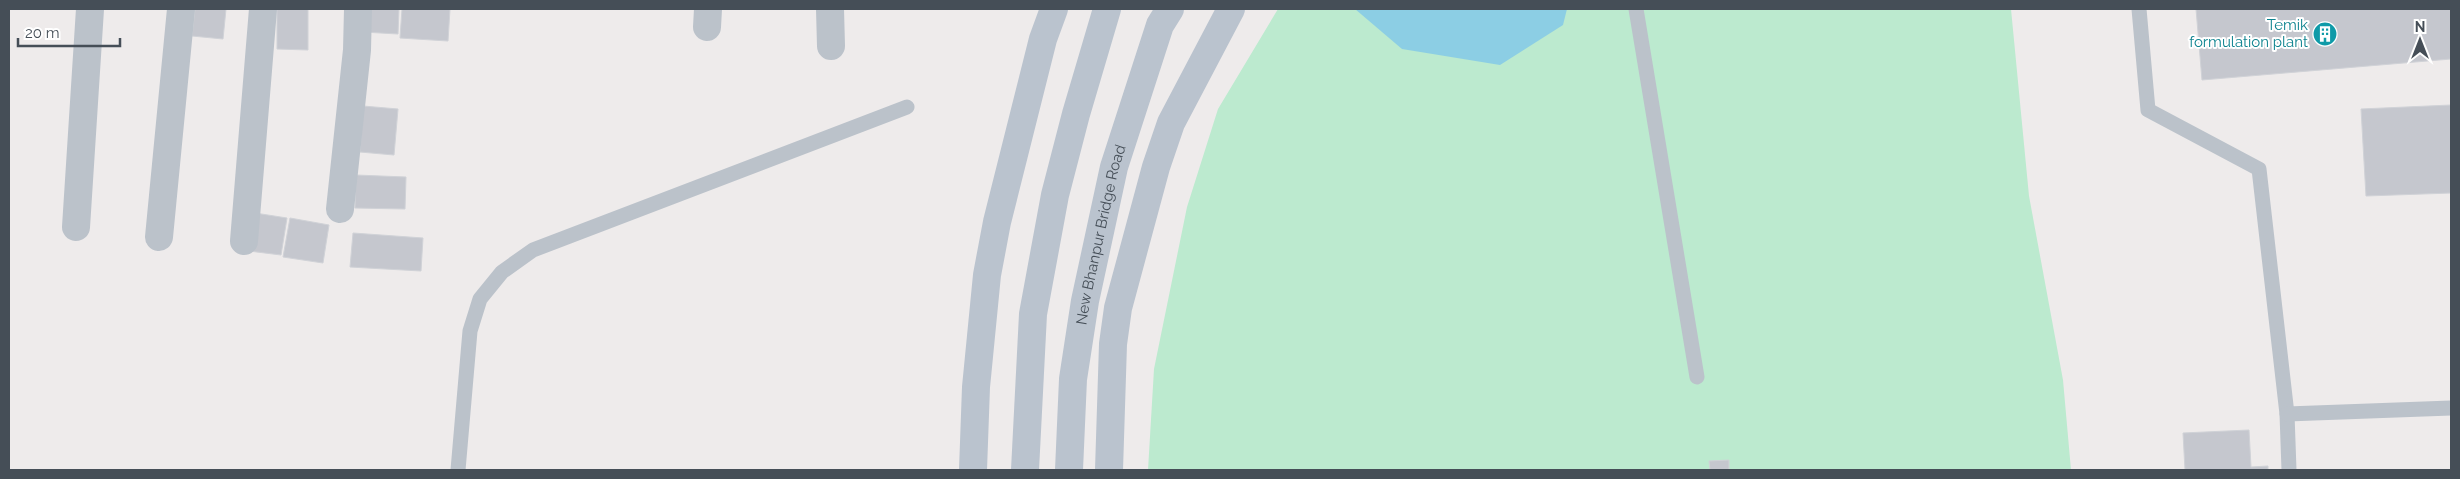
<svg xmlns="http://www.w3.org/2000/svg" width="2460" height="479" font-family="Raleway,sans-serif">
  <style>
    .green { fill: #bceacf }
    .water { fill: #8ccee4 }
    .building { fill: #c5c7ce; stroke: #d0d2d7 }
    .lines { fill: none; stroke-linecap: round; stroke-linejoin: round }
    .lane { stroke: #bbc2ca; stroke-width: 15 }
    .street { stroke: #bbc2ca; stroke-width: 28 }
    .secondary { stroke: #bac3ce; stroke-width: 28 }
    .labels { text-anchor: middle; dominant-baseline: central; stroke-width: 4; stroke-linejoin: round; paint-order: stroke }
    .culture-label { font-size: 15px; fill: #0d838f; stroke: #fff; text-anchor: end }
    .street-label { font-size: 15px; fill: #454e57; stroke: #fff }
  </style>
  <rect width="100%" height="100%" fill="#eeebeb"/>
  <polygon class="green" points="1278,9 2011,9 2029,196 2063,380 2071,470 1148,470 1154,369 1187,207 1218,109"/>
  <polygon class="water" points="1355,9 1567,9 1563,25 1500,65 1402,49"/>
  <g class="building">
    <polygon points="195,9 226,9 223,39 192,36"/>
    <polygon points="277,9 308,9 308,50 277,49"/>
    <polygon points="365,9 399,9 398,34 363,32"/>
    <polygon points="402,9 450,9 448,41 400,38"/>
    <polygon points="2196,9 2451,9 2451,59 2202,80"/>
    <polygon points="2451,105 2451,193 2366,196 2361,109"/>
    <polygon points="363,106 398,109 394,155 360,152"/>
    <polygon points="356,175 406,177 405,209 355,208"/>
    <polygon points="255,213 287,218 281,255 249,251"/>
    <polygon points="290,218 329,225 323,263 283,257"/>
    <polygon points="353,233 423,238 421,271 350,267"/>
    <polygon points="2249,430 2251,467 2268,466 2268,470 2185,470 2183,433"/>
    <polygon points="1729,460 1729,470 1710,470 1709,461"/>
  </g>
  <g class="lines">
    <g class="lane">
      <polyline points="1636,9 1697,377"/>
      <polyline points="2139,9 2148,110 2259,169 2287,414 2289,470"/>
      <polyline points="2287,414 2451,408"/>
      <polyline points="458,470 470,331 480,299 502,272 533,250 907,107"/>
    </g>
    <g class="street">
      <polyline points="830,9 831,46"/>
      <polyline points="707,27 708,9"/>
      <polyline points="340,209 357,50 358,9"/>
      <polyline points="76,227 90,9"/>
      <polyline points="159,237 181,9"/>
      <polyline points="244,241 263,9"/>
    </g>
    <g class="secondary">
      <polyline points="973,470 976,387 987,275 997,222 1043,39 1054,9"/>
      <polyline points="1025,470 1033,314 1055,195 1076,114 1107,9"/>
      <path id="s1" d="M 1069,470 L 1073,379 L 1085,301 L 1114,167 L 1160,25 L 1170,9"/>
      <polyline points="1109,470 1113,344 1118,308 1156,167 1171,123 1231,9"/>
    </g>
  </g>
  <defs>
    <symbol id="building-disc" viewBox="-11 -11 22 22"><circle r="9.5" fill="#0f9aa8" stroke="#fff"/><path d="M-4-6H4V6H1V3H-1V6H-4ZM-2.5-4.3h1.7v1.8h-1.7ZM.8-4.3h1.7v1.8H.8ZM-2.5-1h1.7V.8h-1.7ZM.8-1h1.7V.8H.8Z" fill="#fff"/></symbol>
  </defs>
  <g fill-rule="evenodd">
    <use href="#building-disc" x="2311" y="20" width="28" height="28"/>
  </g>
  <g class="labels">
    <g class="culture-label">
      <text x="2308" y="25">Temik<tspan x="2308" dy="17">formulation plant</tspan></text>
    </g>
    <g class="street-label">
      <text stroke="none"><textPath href="#s1" startOffset="238">New Bhanpur Bridge Road</textPath></text>
    </g>
  </g>
  <rect width="2460" height="479" fill="none" stroke="#454e57" stroke-width="20"/>
  <g transform="translate(2420 40)" stroke="#ffffff" stroke-width="4" paint-order="stroke">
  <path d="M0-4L9 19L0 12L-9 19Z" fill="#454e57"/>
  <text y="-8" font-size="14" font-weight="bold" text-anchor="middle" fill="#454e57">N</text>
  </g>
  <path d="M18 38v8h102v-8" fill="none" stroke="#454e57" stroke-width="2.5"/>
  <text x="25" y="38" font-size="15" fill="#454e57" stroke="#ffffff" stroke-width="4" paint-order="stroke">20 m</text>
</svg>
